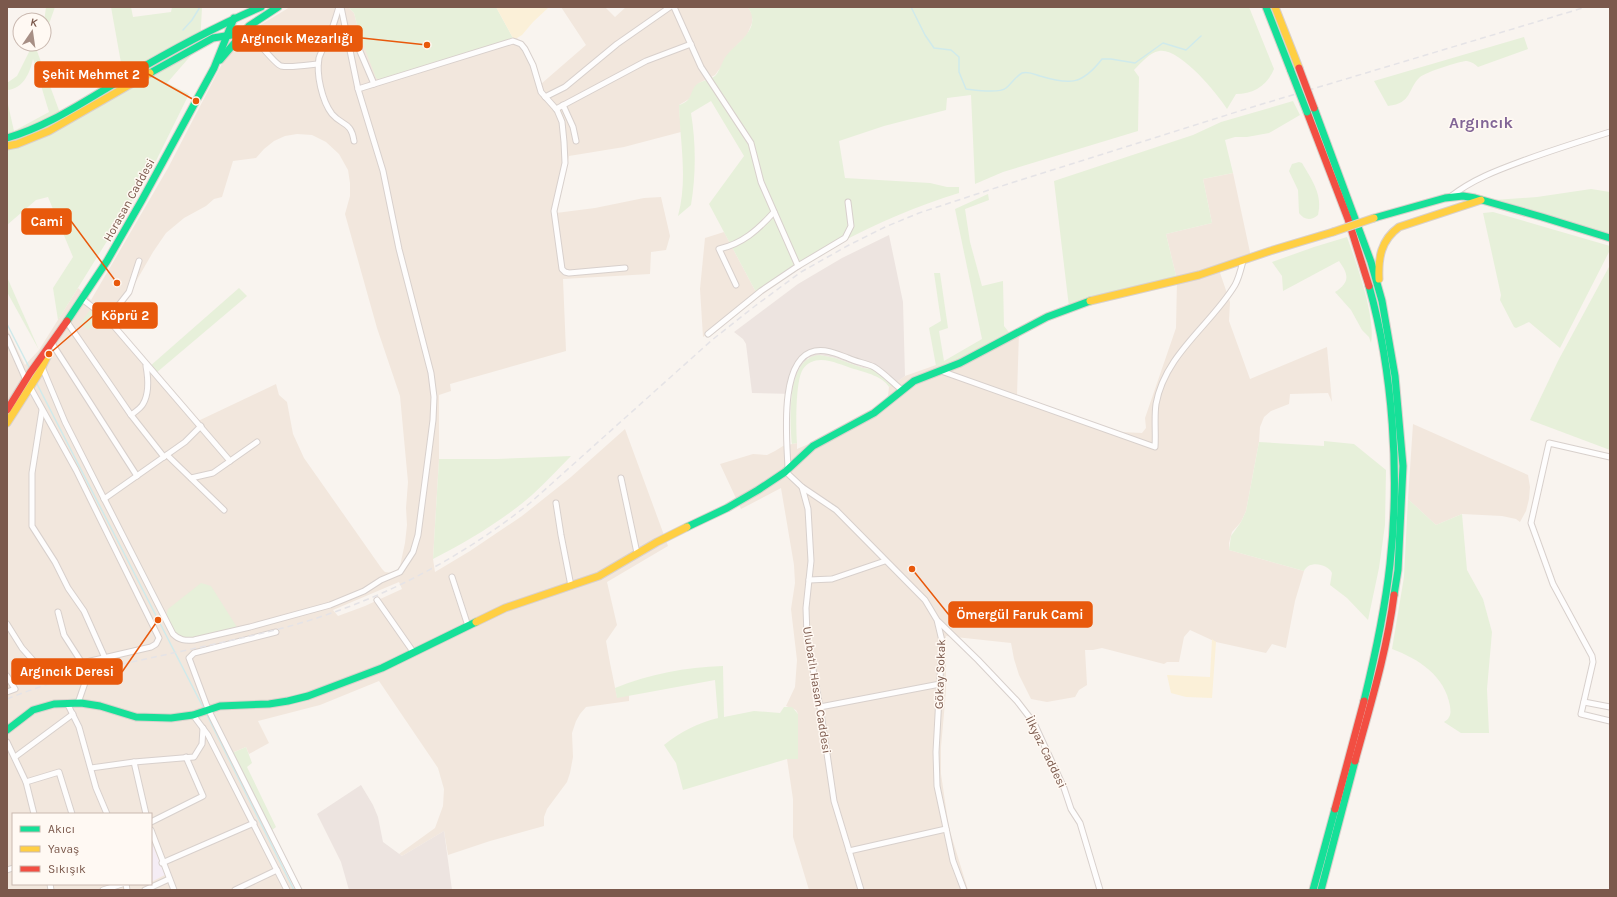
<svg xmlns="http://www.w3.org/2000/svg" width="1617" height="897" font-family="Karla,sans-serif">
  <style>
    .residential { fill: #f2e7dd; fill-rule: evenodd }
    .industrial { fill: #ede4e0 }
    .education { fill: #f5edf5 }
    .green { fill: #e7f0da }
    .sand { fill: #fbf0d8 }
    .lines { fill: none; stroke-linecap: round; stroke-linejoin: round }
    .stream { stroke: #d0eaeb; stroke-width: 1.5 }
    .street-tunnel { stroke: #dacdc6; stroke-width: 5; stroke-dasharray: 5 2.5; stroke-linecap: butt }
    .street-casing { stroke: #d8d0cc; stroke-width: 7 }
    .fast-casing { stroke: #d9d0cb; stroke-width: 9 }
    .slow-casing { stroke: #d9d0cb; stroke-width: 9 }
    .jam-casing { stroke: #d9d0cb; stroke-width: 9 }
    .street { stroke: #fefdfd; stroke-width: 5 }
    .fast { stroke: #16e098; stroke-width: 7 }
    .slow { stroke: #ffcf43; stroke-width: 7 }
    .jam { stroke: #f24e42; stroke-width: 7 }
    .rail { stroke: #e5e3e6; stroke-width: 1.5; stroke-dasharray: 6 4; stroke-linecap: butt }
    .fast-bridge-casing { stroke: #d9d0cb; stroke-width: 9; stroke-linecap: butt }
    .slow-bridge-casing { stroke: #d9d0cb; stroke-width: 9; stroke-linecap: butt }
    .jam-bridge-casing { stroke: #d9d0cb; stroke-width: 9; stroke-linecap: butt }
    .fast-bridge { stroke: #16e098; stroke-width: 7 }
    .slow-bridge { stroke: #ffcf43; stroke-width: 7 }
    .jam-bridge { stroke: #f24e42; stroke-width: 7 }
    .labels { text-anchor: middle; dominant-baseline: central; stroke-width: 3; stroke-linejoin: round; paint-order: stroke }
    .street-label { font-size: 12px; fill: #7b594c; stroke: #fff9f3 }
    .district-label { font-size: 16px; font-weight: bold; fill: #826596; stroke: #fff9f3 }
    .leader { fill: none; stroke: #e8590c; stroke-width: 1.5 }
    .callout-dot { fill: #e8590c; stroke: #fff9f3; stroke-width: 1.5 }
    .callout { fill: #e8590c; stroke: #e8590c; stroke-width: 1.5 }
    .callout-label { font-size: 13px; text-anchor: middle; font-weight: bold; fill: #fff }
  </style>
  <rect width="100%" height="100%" fill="#f9f4ef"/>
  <g class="residential">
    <path d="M 290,7 L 348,7 L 354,13 L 360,36 L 517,38 L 527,48 L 534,60 L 541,84 L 586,45 L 561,7 L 605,7 L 615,17 L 626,7 L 748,7 L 752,14 L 752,23 L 747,35 L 738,44 L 715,75 L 699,83 L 689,99 L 679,105 L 681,132 L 624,147 L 569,156 L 556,213 L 595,208 L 644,198 L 661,197 L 670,236 L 666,250 L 651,252 L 650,274 L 563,279 L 566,351 L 450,384 L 451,391 L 439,395 L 439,459 L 433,559 L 435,572 L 470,551 L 522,516 L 571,477 L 625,429 L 668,546 L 607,582 L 617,625 L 606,641 L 610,663 L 617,697 L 629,695 L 629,701 L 586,707 L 580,714 L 576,721 L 572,733 L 573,757 L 570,773 L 567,782 L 547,809 L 544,817 L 544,826 L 490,841 L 448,855 L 444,831 L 402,856 L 399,854 L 435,828 L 443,806 L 444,789 L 438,768 L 379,681 L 320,705 L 258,721 L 269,743 L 249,754 L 246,747 L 227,755 L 294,890 L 7,890 L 7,329 L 25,365 L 39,350 L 78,288 L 91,300 L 168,168 L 226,56 L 247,33 ZM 297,134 L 312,135 L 326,142 L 339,154 L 348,170 L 350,183 L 350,196 L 345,214 L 377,328 L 400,396 L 408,482 L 406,508 L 407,525 L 405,543 L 400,566 L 396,571 L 392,573 L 385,572 L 382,569 L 304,458 L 293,434 L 287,402 L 279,395 L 276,384 L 198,421 L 112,323 L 153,252 L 166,233 L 184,218 L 206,206 L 214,199 L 222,197 L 233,161 L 256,158 L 264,149 L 274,141 L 285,136 ZM 399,582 L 402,589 L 365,606 L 338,616 L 333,610 ZM 13,814 L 151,814 L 151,884 L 13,884 Z"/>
    <polygon points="1233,173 1251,257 1218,267 1230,302 1229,321 1250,379 1327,347 1332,402 1328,393 1290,394 1289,404 1271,411 1264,417 1260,427 1259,442 1246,511 1241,522 1232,532 1229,543 1229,550 1304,571 1295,601 1286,648 1272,644 1266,653 1216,642 1190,630 1184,637 1179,662 1167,662 1164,664 1102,648 1093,650 1085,650 1087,685 1079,690 1075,697 1047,702 1031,699 1019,675 1014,659 1011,643 946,636 946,691 941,747 941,774 949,828 968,890 809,890 793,837 793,799 787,759 798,759 798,714 796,710 786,706 795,687 797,660 791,609 795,583 794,565 781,488 741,509 720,464 753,454 767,455 775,451 783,446 797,443 797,449 811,443 880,406 888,396 889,387 905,376 936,365 937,371 1019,332 1017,395 1121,432 1142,433 1146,428 1145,418 1176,328 1177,280 1166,234 1212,223 1203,179"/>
    <polygon points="724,232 757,294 703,337 700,289 705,238"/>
    <polygon points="1413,424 1528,475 1530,487 1529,499 1526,511 1520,522 1516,519 1502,516 1462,514 1436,525 1408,499"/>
  </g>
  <g class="industrial">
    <polygon points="889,235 903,302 905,376 894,384 873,369 863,368 835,358 820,355 808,358 800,368 796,377 793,394 752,393 746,344 743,339 734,332 798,284 842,258"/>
    <polygon points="361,785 373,805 378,817 383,842 402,856 444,831 452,890 349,890 341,862 317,814"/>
  </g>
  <polygon class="education" points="151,841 165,875 151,882"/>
  <g class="green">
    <polygon points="46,7 55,7 44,38 44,22"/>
    <path d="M 111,7 L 131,7 L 133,17 L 171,12 L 172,7 L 202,7 L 200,45 L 167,83 L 189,94 L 153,167 L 58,320 L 53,288 L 73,257 L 48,197 L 36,200 L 7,225 L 7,100 L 14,131 L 49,112 L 33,59 C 30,73 23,89 7,90 L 7,83 L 17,76 L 33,44 L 41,44 L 37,51 L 60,113 L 123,74 Z"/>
    <polygon points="348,7 496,7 513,38 380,80 376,78 360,36 354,13"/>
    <path d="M 748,7 L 1249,7 L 1274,69 C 1267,86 1253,94 1236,94 L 1227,109 C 1217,93 1179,47 1159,51 C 1149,53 1141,63 1134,70 L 1139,77 L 1138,131 L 1003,172 L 975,184 L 971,95 L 947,98 L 946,110 L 884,126 L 839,141 L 845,178 L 930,183 L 947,187 L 959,187 L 959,193 C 917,206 877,223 838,244 C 810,259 784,277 757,294 L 709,204 L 744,156 L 711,101 L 691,113 C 696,144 696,174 691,205 L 678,216 C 688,179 680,143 679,105 C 693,101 689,93 696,85 C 702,80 711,80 716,75 C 720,70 722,62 726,56 C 738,41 762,29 748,7 Z"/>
    <path d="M 1524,37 L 1528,49 L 1478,67 C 1475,64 1472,62 1467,61 C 1460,61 1426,72 1420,77 C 1407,89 1413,103 1388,106 L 1374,81 Z"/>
    <polygon points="1293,101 1300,115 1269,133 1247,137 1235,137 1225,140 1233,173 1203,179 1212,223 1166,234 1177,280 1069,307 1054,181 1193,135 1221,122"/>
    <path d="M 1299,162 L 1302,163 C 1312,180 1323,195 1318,215 C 1311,221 1304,220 1299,213 L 1298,190 L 1289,171 L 1292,164 Z"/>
    <polygon points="1591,189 1610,192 1610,236 1494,200 1537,197"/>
    <polygon points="988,194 989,200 965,209 970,242 982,286 1003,281 1004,326 1011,335 937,371 929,328 941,321 934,273 940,273 948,328 939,331 944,361 982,339 955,209"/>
    <polygon points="1493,212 1610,246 1610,250 1560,348 1529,322 1516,328 1514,327 1500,300 1501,295 1483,213"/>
    <path d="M 1347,237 C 1356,262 1376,317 1371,343 L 1369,337 L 1362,330 L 1351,310 L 1335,292 C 1350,282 1349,275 1339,261 L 1283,291 L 1282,276 L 1272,262 L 1314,247 Z"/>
    <polygon points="1610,265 1610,450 1530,420 1558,361"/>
    <polygon points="7,277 39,350 7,292"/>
    <polygon points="239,288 247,296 156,373 149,367"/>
    <polygon points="90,310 98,317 88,330 80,324"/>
    <path d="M 820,355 L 835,358 L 863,368 L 873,369 L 894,384 L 889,387 C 884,377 865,372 854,369 C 844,366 832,360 821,360 C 814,360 807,363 803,369 C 795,381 796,428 797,443 L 792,444 C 790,420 786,356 820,355 Z"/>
    <path d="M 1324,441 L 1354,444 L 1386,470 L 1385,525 L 1379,568 L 1368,620 L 1347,598 L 1330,585 L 1332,573 C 1328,564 1309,560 1304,571 L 1229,550 L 1231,536 L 1241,522 L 1246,511 L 1259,442 L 1324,446 Z"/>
    <path d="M 571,456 C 558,469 545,483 532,495 C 502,521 468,541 433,559 L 439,459 L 497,459 Z"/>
    <path d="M 1408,499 L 1436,525 L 1462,514 L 1467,570 L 1483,599 L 1492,632 L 1487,689 L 1489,733 L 1461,733 L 1444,722 C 1451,718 1451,713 1450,706 C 1445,676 1419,659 1392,649 L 1404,577 Z"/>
    <polygon points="201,583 211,586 240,632 191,643 185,643 179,640 166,617 168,609"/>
    <path d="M 723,666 L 724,717 L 754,711 L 780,713 L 784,707 L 792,707 L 798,714 L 798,759 L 787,759 L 683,790 L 676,763 L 664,745 C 680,732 698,723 718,718 L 715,680 L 617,698 L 615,688 C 650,674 685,667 723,666 Z"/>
    <polygon points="246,747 252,763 247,767 276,827 272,830 232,753"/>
  </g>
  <g class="sand">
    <polygon points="496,7 549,7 533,22 522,35 517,38 513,38"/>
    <polygon points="1212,639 1216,642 1212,698 1186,697 1171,693 1167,675 1210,677"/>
  </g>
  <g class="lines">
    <g class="stream">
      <path d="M 911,7 L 925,35 L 934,48 L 951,50 L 959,57 L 959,72 L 966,89 C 975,90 999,94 1006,88 C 1011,84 1016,76 1022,73 C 1028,71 1034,74 1040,76 C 1070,85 1082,85 1102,59 L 1111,59 L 1135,63 L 1163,43 L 1186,50 L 1201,36"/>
      <polyline points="183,30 192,20 200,7"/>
      <polyline points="7,324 30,369"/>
      <polyline points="36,382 204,709"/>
      <polyline points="206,713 294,890"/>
    </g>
    <polyline class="street-tunnel" points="82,663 87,677"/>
    <defs>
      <g id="street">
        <path d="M 339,7 C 336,16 334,25 330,33 C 327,42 322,49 319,58 C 316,74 322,101 332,114 C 342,126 351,121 354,141"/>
        <polyline points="674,7 701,67 751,143 761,182 798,266"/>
        <path d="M 246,30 C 255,37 274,64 281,66 C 290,68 308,65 318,64"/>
        <polyline points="346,30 353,35 374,84"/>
        <polyline points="358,89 513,41 521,44 525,49 533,65 541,92 557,110 562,122 564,142 565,163 554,211 562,269 565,272 569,273 625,268"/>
        <polyline points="545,97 565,87 617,44 670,7"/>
        <polyline points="563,105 573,127 576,141"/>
        <polyline points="556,109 646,61 691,44"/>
        <path d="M 1450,197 C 1473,179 1498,170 1525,160 C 1553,150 1581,141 1610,132"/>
        <path d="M 736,285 L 719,249 C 742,244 758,230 774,212"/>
        <polyline points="82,299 99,312 113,325 230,461"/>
        <polyline points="107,320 129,292 139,261"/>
        <polyline points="67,322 131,415 164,457"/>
        <polyline points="708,334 761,291 798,266 845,238 851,226 848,202"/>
        <polyline points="7,337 26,380"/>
        <polyline points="53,345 137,476"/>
        <path d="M 42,367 L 65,422 L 173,634 C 179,640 185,641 194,640 L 250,627 L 330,605 L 364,591 L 381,580 L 400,572 L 413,552 L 418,535 L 433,420 L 434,397 L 431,373 L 399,249 L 383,171 L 358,89 L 341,7"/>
        <path d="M 941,371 L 1155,447 C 1156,433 1154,418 1156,404 C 1165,354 1211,325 1235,285 C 1239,278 1241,269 1243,261"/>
        <polyline points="42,410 32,473 32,526 55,562 68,588 84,611 105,658"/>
        <path d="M 131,415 C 135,412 141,408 143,404 C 149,394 148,377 146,366"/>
        <polyline points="167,455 224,510"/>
        <polyline points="1610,457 1549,443 1531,523 1553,584 1592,656 1593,662 1581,714 1610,721"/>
        <path d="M 788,468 C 787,442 778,358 815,351 C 827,349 837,354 848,358 C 856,362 866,363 874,367 C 884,373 893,383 902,390"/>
        <polyline points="785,471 802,487 836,510 925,600 937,620 942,641 936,752 937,786 953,861 964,890"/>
        <polyline points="191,478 213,473 257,442"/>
        <polyline points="621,478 637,553"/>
        <polyline points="802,487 808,509 811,561 806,608 807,636 821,713 834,801 861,890"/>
        <polyline points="104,499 185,442 201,426"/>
        <polyline points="556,503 561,535 571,586"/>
        <polyline points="452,577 468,626"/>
        <polyline points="809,580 832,579 885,561"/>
        <polyline points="377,600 414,653"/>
        <polyline points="58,612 64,635 82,663"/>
        <polyline points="939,622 978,660 1017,701 1034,723 1064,788 1071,809 1080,823 1100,890"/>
        <polyline points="7,624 22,648 46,675 82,663 151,647 156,644 159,638 76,470 30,387"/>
        <polyline points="276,632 194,653 189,658 208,709 299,890"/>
        <polyline points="7,676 15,689 7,692"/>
        <polyline points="1584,702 1610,707"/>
        <polyline points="67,703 79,727 96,788 107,814"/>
        <polyline points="78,703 87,677"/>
        <polyline points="820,707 940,684"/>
        <polyline points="193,715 208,735 287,890"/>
        <polyline points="7,742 26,782 34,814"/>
        <polyline points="15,757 73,714"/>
        <polyline points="134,762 146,814"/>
        <polyline points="91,768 134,762 194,757 202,744 203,728"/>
        <polyline points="26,782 59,772 72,814"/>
        <polyline points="151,822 203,796 186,757"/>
        <polyline points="151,830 174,890"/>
        <polyline points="849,851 946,829"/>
        <polyline points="162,863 254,823"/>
        <polyline points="7,870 13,868"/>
        <polyline points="50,884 51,890"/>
        <polyline points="126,884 127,890"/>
        <polyline points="103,890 122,884"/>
        <polyline points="145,890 169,879"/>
        <polyline points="235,890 277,870"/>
      </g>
      <g id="fast">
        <polyline points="1266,7 1291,71"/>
        <polyline points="220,60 249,26 278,7"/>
        <polyline points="150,73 213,38 244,33"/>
        <polyline points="1314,108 1371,262 1382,301 1395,376 1403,466 1398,570 1394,595"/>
        <path d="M 7,138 C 50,126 87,99 126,77 C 170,51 214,27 261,7"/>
        <polyline points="1374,218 1445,198 1463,196 1475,198 1542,217 1610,238"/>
        <polyline points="67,321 107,261 142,200 214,68 234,18"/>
        <polyline points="687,527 727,508 758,490 785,472 813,446 874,413 914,381 960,363 1047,317 1090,301"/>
        <path d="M 1364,701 C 1375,656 1385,610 1390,564 C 1400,475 1393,372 1369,286"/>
        <polyline points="7,730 33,710 54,704 81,703 100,706 136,717 171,718 193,715 220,706 269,704 288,701 308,696 382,668 476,622"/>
        <polyline points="1313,890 1335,809"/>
        <polyline points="1321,890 1355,761"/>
      </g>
      <g id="slow">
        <polyline points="1275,7 1299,68"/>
        <polyline points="7,146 17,144 49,131 150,73"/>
        <path d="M 1379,279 C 1378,258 1381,240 1399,227 L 1481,200"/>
        <polyline points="1090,301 1199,275 1270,251 1333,232"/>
        <polyline points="7,423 39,373 48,355"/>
        <polyline points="476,622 505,608 599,576 657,542 687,527"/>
      </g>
      <g id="jam">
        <polyline points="1307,112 1348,219 1369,286"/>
        <polyline points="7,410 30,373 67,321"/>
        <path d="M 1355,761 C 1370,706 1387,651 1394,595"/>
        <polyline points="1335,809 1364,701"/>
      </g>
    </defs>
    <use href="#street" class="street-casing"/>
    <use href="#fast" class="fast-casing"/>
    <use href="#slow" class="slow-casing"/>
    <use href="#jam" class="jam-casing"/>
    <use href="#street" class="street"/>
    <use href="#fast" class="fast"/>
    <use href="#slow" class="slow"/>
    <use href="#jam" class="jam"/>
    <path class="rail" d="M 7,699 C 44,684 84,673 123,664 C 172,653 222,643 271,631 C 365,608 454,564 530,503 L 712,340 L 755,306 L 801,272 L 849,245 L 885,227 L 919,213 L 989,190 L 1249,108 L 1586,7"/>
    <defs>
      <polyline id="fast-bridge" points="1291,71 1307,112"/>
      <polyline id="slow-bridge" points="1333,232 1374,218"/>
      <polyline id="jam-bridge" points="1299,68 1314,108"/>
    </defs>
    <use href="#fast-bridge" class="fast-bridge-casing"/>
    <use href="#slow-bridge" class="slow-bridge-casing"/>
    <use href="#jam-bridge" class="jam-bridge-casing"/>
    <use href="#fast-bridge" class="fast-bridge"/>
    <use href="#slow-bridge" class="slow-bridge"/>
    <use href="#jam-bridge" class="jam-bridge"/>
  </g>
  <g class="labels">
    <g class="street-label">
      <text transform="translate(129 200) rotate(-61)">Horasan Caddesi</text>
      <text transform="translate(940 674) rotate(-88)">Gökay Sokak</text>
      <text transform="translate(817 690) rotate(81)">Ulubatlı Hasan Caddesi</text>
      <text transform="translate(1046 752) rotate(64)">İlkyaz Caddesi</text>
    </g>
    <g class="district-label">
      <text x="1481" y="122">Argıncık</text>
    </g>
  </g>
  <path class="leader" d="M427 45L362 38M196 101L148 74M117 283L71 221M49 354L93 316M912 569L949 615M158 620L122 672"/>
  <g class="callout-dot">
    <circle cx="427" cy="45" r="4"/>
    <circle cx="196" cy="101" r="4"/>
    <circle cx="117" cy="283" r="4"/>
    <circle cx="49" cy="354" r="4"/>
    <circle cx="912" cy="569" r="4"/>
    <circle cx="158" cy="620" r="4"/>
  </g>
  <g class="callout">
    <rect x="233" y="26" width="129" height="25" rx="4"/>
    <rect x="35" y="62" width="113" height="25" rx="4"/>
    <rect x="22" y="209" width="49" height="25" rx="4"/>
    <rect x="93" y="303" width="64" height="25" rx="4"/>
    <rect x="949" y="602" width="143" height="25" rx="4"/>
    <rect x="12" y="659" width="110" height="25" rx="4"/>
  </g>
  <g class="callout-label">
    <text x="297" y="43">Argıncık Mezarlığı</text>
    <text x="91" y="79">Şehit Mehmet 2</text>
    <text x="47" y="226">Cami</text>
    <text x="125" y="320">Köprü 2</text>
    <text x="1020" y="619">Ömergül Faruk Cami</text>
    <text x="67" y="676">Argıncık Deresi</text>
  </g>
  <rect width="1617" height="897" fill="none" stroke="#7b594c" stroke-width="16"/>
  <rect x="12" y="813" width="140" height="72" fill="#fff9f3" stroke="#cab9b0"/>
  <rect x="20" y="826" width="20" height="6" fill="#16e098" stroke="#cab9b0"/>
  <text x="48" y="833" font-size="12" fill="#7b594c">Akıcı</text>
  <rect x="20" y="846" width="20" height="6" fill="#ffcf43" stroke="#cab9b0"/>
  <text x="48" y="853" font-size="12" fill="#7b594c">Yavaş</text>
  <rect x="20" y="866" width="20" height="6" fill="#f24e42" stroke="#cab9b0"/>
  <text x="48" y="873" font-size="12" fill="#7b594c">Sıkışık</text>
  <g transform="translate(32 32) rotate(13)"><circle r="19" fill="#fff9f3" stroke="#cab9b0"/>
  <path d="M0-3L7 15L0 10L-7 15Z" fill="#a78f85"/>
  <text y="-6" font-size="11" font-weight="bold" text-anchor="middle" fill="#7b594c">K</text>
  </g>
</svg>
